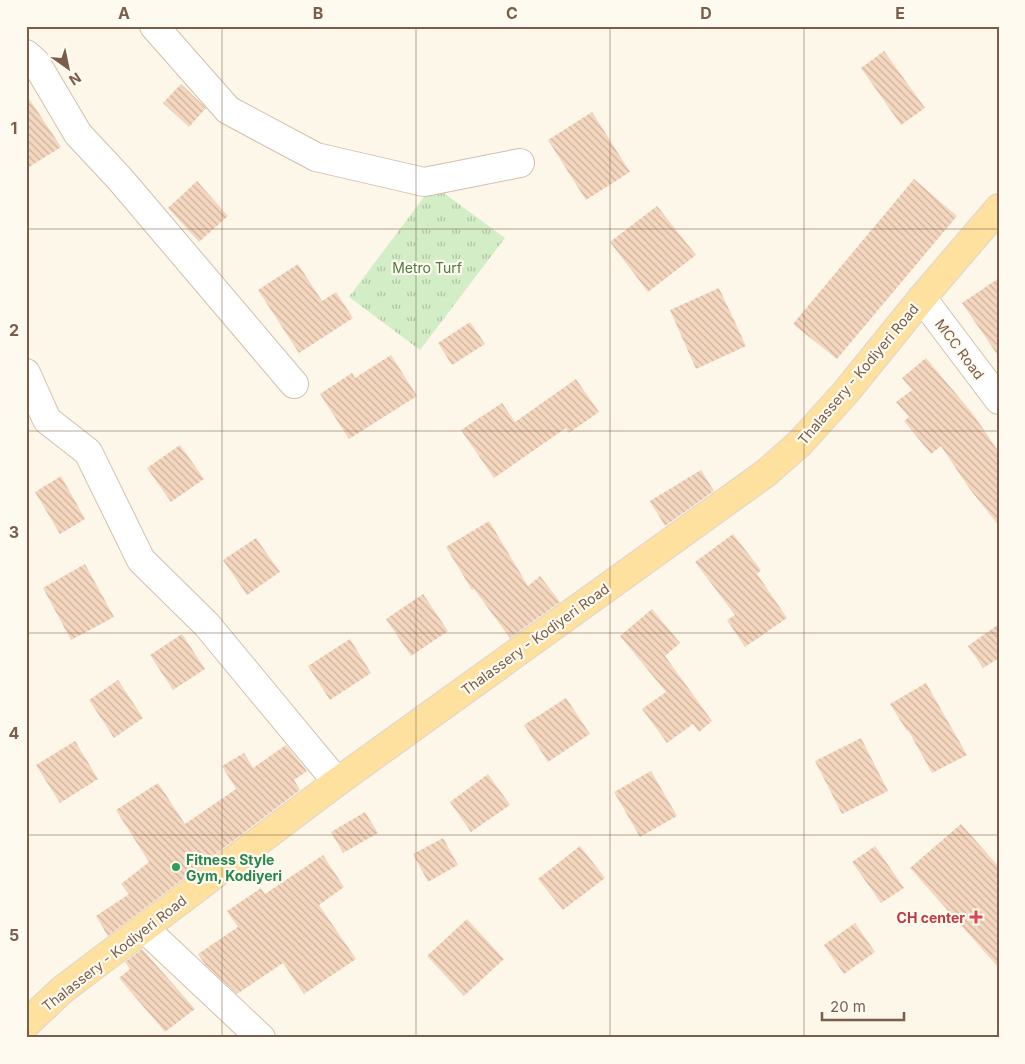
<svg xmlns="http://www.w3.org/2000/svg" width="1025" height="1064" font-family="Inter,sans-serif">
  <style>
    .park { fill: url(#park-tufts) }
    .building { fill: url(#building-back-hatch) }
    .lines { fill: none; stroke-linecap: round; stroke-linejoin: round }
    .minor-casing { stroke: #d1bfad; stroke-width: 30 }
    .major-casing { stroke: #dcd5d0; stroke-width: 30 }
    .minor { stroke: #fff; stroke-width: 28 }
    .major { stroke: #fee09f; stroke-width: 28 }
    .grid { fill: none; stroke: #7a5e4a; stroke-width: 1; stroke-opacity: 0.55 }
    .leisure-dot { fill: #2e9e5b; stroke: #fffaf0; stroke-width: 2 }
    .health-dot { fill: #e0444e; stroke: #fffaf0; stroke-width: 2 }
    .labels { text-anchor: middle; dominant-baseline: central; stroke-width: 4.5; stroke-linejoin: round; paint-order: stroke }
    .park-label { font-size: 14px; fill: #4c7a3f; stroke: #fffaf0 }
    .street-label { font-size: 14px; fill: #7a5e4a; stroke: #fffaf0 }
    .leisure-label { font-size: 14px; font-weight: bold; fill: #27864d; stroke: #fffaf0; text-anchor: start }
    .health-label { font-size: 14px; font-weight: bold; fill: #be3a42; stroke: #fffaf0; text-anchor: end }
    .neatline { fill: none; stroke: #7a5e4a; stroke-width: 2 }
    .grid-label { font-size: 16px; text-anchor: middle; font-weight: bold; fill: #7a5e4a }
  </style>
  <defs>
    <pattern id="park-tufts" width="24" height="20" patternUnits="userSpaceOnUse" patternTransform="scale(1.25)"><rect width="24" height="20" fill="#d3edc6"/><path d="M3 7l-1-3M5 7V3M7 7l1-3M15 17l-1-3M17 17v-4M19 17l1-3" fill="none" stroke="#b0c3a3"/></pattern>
    <pattern id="building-back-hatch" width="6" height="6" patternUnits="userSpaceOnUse" patternTransform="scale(1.25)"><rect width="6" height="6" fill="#f5d7bf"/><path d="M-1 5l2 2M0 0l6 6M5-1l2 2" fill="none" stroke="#cbb29d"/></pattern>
  </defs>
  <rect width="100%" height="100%" fill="#fdf7e9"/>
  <polygon class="park" points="433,185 505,238 420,350 349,297"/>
  <g class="building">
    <polygon points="884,51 925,108 901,125 861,68"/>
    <polygon points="181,84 206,108 189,127 163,103"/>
    <polygon points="26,94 61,147 26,169"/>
    <polygon points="592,112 630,172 586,200 548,140"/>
    <polygon points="914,179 957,216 837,359 793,324"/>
    <polygon points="197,181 228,216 199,242 168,208"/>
    <polygon points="657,206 696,255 648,292 610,242"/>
    <polygon points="298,264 322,301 336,292 353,318 299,353 258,290"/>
    <polygon points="999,278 999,357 962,303"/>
    <polygon points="719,288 746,346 696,369 670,310"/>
    <polygon points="470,322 485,344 452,365 438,343"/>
    <polygon points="391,355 417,396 349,439 320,394 352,373 355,378"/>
    <polygon points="926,358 973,414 999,452 999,526 969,488 941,446 931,454 904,421 909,417 896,402 912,390 902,378"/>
    <polygon points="576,379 599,412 569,433 566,428 494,478 461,430 502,403 515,422"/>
    <polygon points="180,445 204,479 171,502 147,468"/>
    <polygon points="701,470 714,491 665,526 650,501"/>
    <polygon points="61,476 85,519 60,534 35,492"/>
    <polygon points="489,521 528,586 540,576 560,602 510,638 474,589 472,590 446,547"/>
    <polygon points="733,534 761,570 757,574 787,618 745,647 727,620 735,615 695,562"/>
    <polygon points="256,538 280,572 247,595 223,560"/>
    <polygon points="85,564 114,617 71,640 43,588"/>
    <polygon points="423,594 448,631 411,656 386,619"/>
    <polygon points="652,609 680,643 665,656 712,721 699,732 693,724 667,743 642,709 666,692 620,636"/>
    <polygon points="999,624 999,658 983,668 968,646"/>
    <polygon points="182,634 205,669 173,690 150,655"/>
    <polygon points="350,639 371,673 330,700 308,666"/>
    <polygon points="118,680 143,718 114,738 89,700"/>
    <polygon points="926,683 967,755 932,773 908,730 907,731 890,704"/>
    <polygon points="566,698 590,734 548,762 524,725"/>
    <polygon points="861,738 888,791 842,814 815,761"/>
    <polygon points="75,741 98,779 60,803 36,765"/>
    <polygon points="286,745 307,771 294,780 300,790 108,936 96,916 129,894 121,884 149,862 116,810 158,783 185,824 236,789 222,766 244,753 253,768"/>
    <polygon points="651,771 677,816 640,837 614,792"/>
    <polygon points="488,774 510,805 471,832 450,802"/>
    <polygon points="365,812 378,833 343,853 331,832"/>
    <polygon points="961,824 999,867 999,968 910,868"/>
    <polygon points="443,838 458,865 428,882 413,854"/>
    <polygon points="580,846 605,878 563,910 538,879"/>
    <polygon points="875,846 904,888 881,903 852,862"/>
    <polygon points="323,855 344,887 319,905 356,959 304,994 283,963 237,994 205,964 198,954 238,927 227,911 261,888 265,894"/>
    <polygon points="467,919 504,959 464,996 427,956"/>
    <polygon points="855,923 875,952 844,974 824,945"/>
    <polygon points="142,949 195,1009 165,1032 119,978 130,969 125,962"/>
  </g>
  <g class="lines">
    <defs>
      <g id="minor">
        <polyline points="154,26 228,110 316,157 424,182 520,163"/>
        <polyline points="26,54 36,63 78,134 120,179 294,384"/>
        <polyline points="922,298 999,400"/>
        <polyline points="26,373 47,420 88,452 141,560 207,625 337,782"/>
        <polyline points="144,928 261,1038"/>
      </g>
      <polyline id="major" points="26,1024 62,990 337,782 766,473 800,443 846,392 922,298 999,208"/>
    </defs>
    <use href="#minor" class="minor-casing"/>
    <use href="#major" class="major-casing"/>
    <use href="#minor" class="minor"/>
    <use href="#major" class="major"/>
  </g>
  <path class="grid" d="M 222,26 L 222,1038M 416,26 L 416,1038M 610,26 L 610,1038M 804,26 L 804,1038M 26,229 L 999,229M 26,431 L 999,431M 26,633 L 999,633M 26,835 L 999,835"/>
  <circle class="leisure-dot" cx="176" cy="867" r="5"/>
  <path class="health-dot" d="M973.5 909.5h5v5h5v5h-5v5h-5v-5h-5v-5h5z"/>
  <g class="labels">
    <g class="park-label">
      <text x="427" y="267">Metro Turf</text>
    </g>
    <g class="street-label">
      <text transform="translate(960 349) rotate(53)">MCC Road</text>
      <text transform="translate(858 374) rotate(-50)">Thalassery - Kodiyeri Road</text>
      <text transform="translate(535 639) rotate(-36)">Thalassery - Kodiyeri Road</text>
      <text transform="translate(114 953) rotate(-38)">Thalassery - Kodiyeri Road</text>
    </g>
    <g class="leisure-label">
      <text x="186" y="859">Fitness Style<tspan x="186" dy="16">Gym, Kodiyeri</tspan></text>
    </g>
    <g class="health-label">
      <text x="965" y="917">CH center</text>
    </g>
  </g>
  <rect width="1025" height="1064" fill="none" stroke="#fffaf0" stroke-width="55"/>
  <g transform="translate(68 68) rotate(147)" stroke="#fffaf0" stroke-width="4" paint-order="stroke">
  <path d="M0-4L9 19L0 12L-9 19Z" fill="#7a5e4a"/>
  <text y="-8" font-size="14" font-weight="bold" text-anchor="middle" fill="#7a5e4a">N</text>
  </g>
  <path d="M822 1012v8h82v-8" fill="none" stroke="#7a5e4a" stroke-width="2.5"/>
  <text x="830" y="1012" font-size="15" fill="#7a5e4a" stroke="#fffaf0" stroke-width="4" paint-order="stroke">20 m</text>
  <rect x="28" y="28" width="970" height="1008" class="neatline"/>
  <g class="grid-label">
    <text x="124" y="19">A</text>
    <text x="318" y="19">B</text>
    <text x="512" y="19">C</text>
    <text x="706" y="19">D</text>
    <text x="900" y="19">E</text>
    <text x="14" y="134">1</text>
    <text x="14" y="336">2</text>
    <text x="14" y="538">3</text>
    <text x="14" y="739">4</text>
    <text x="14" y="941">5</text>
  </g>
</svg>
